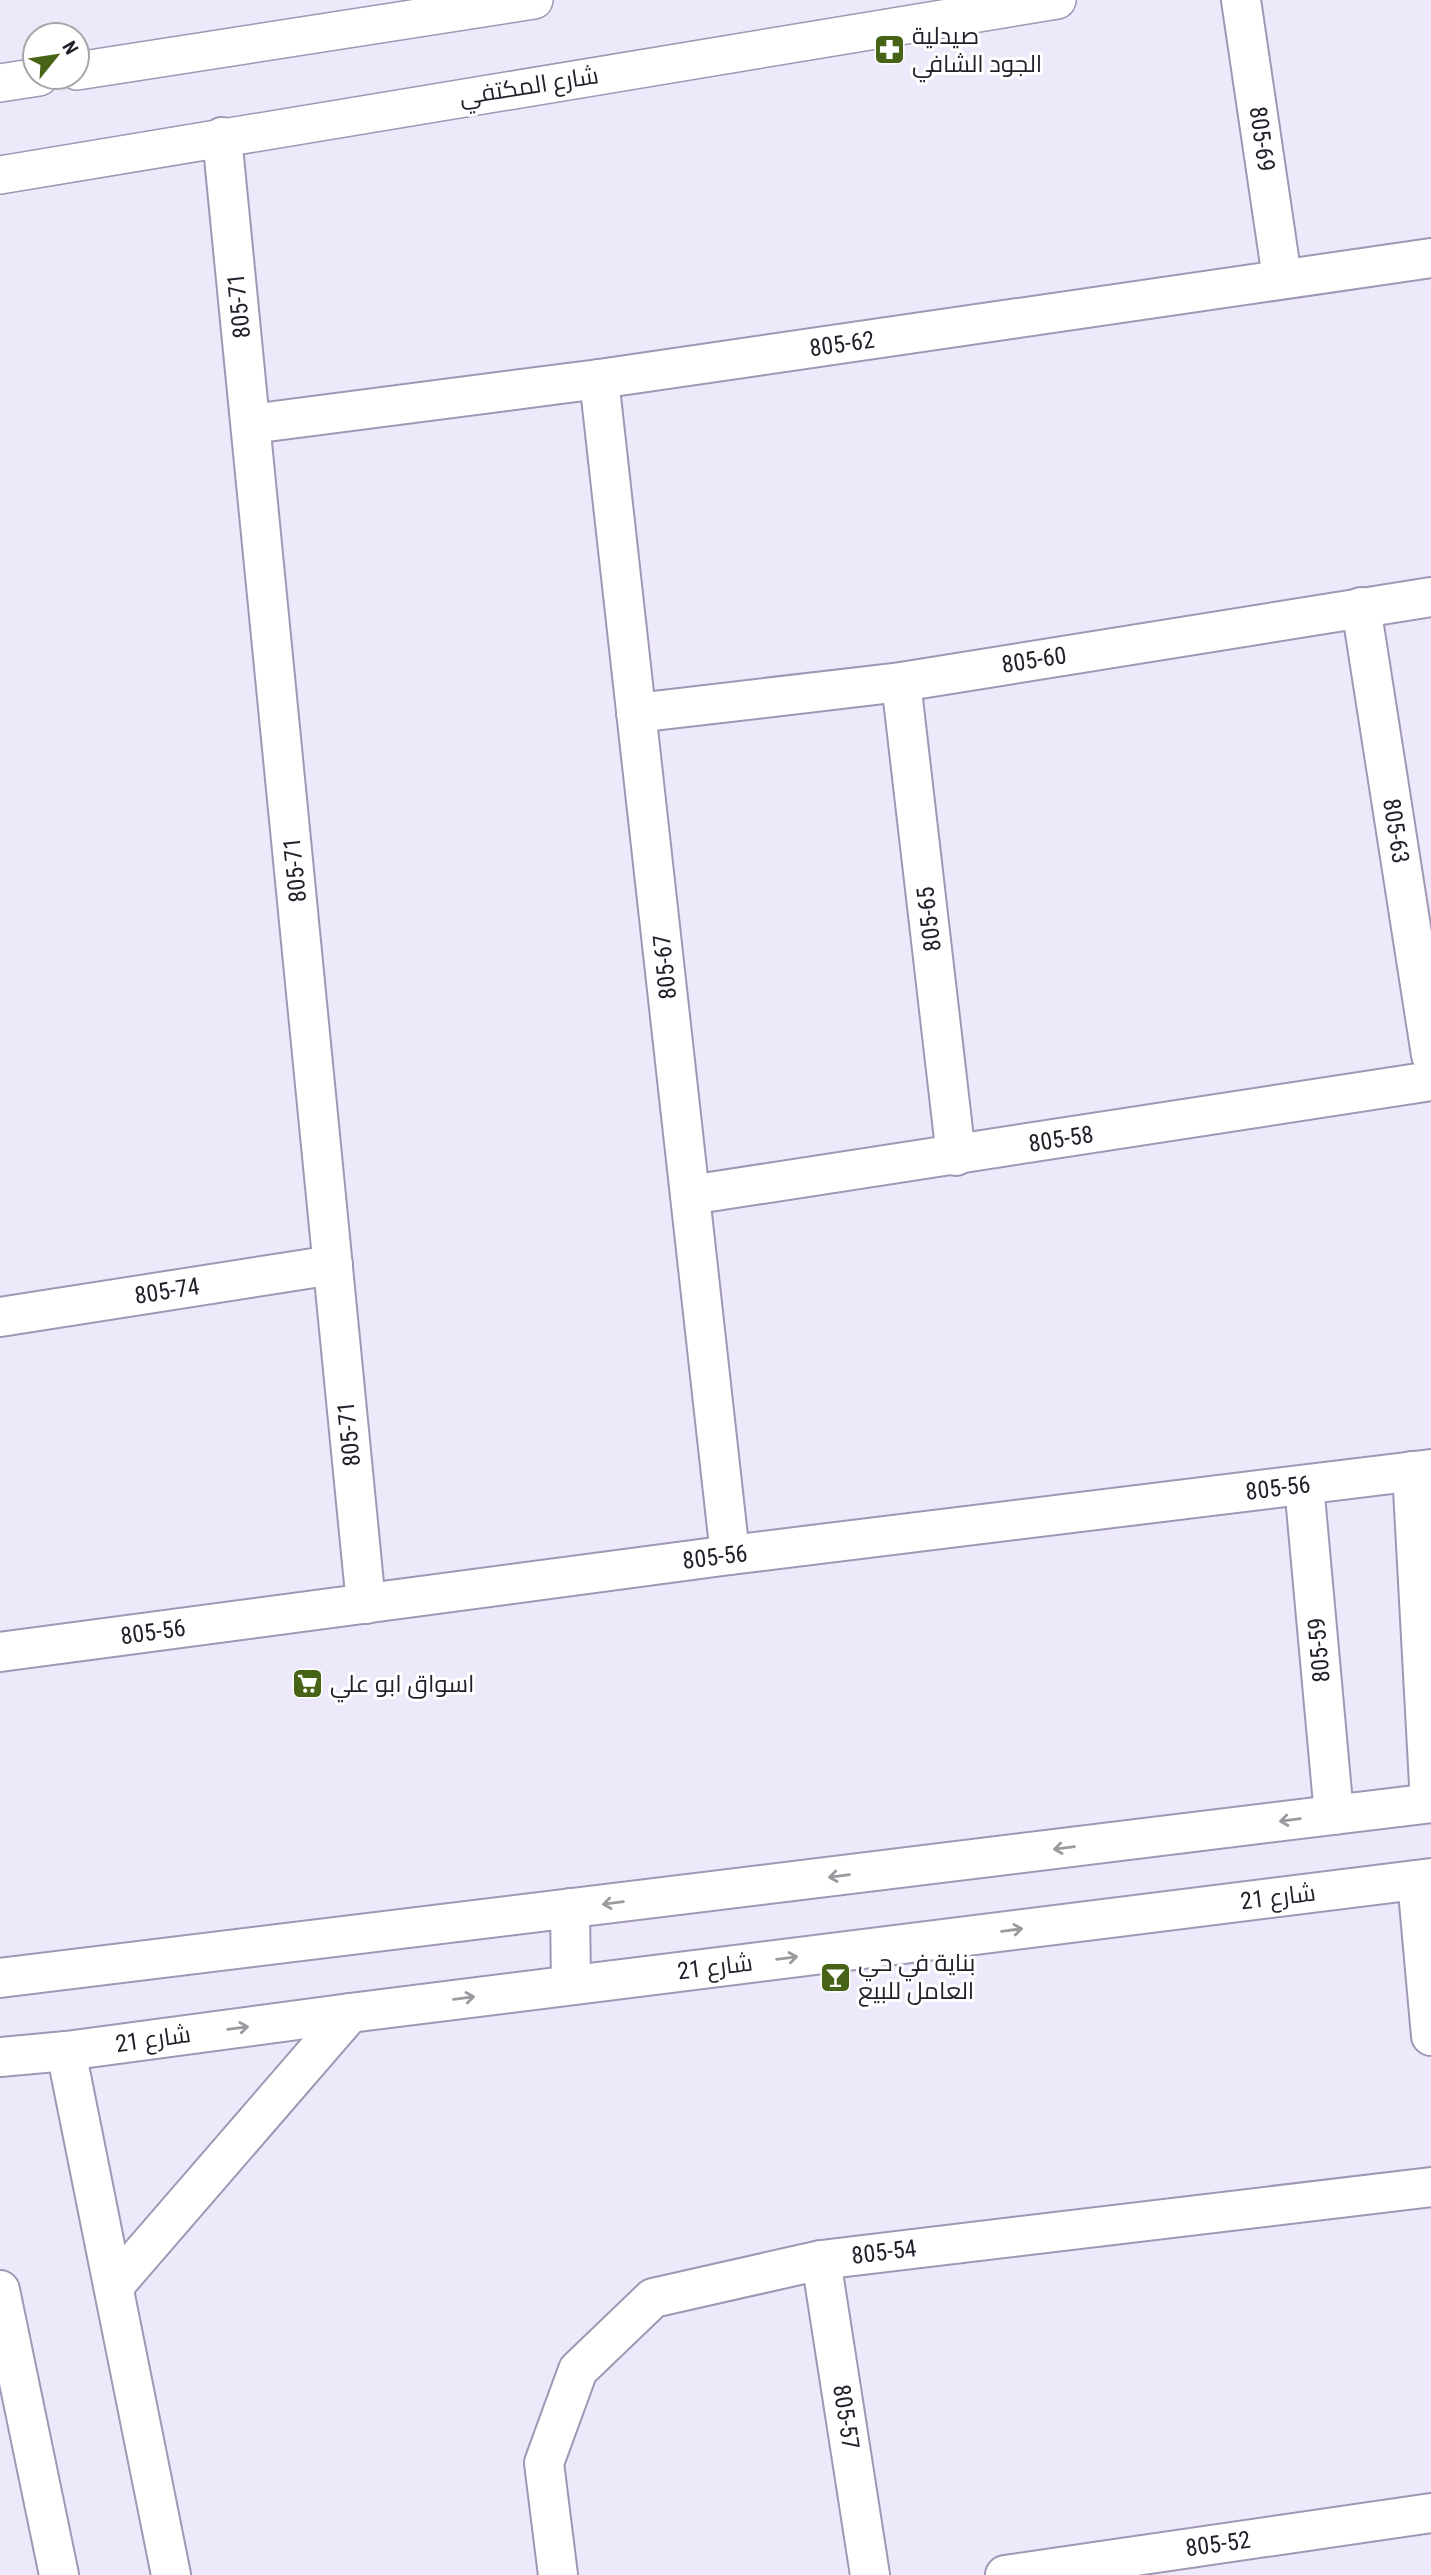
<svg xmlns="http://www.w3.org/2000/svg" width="1431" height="2575" font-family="'Roboto Condensed',Cairo,sans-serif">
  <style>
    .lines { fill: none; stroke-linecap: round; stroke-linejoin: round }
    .pedestrian-casing { stroke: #9f97b4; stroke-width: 40 }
    .minor-casing { stroke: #9f97b4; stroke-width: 42 }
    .pedestrian { stroke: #fff; stroke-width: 37 }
    .minor { stroke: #fff; stroke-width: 38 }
    .oneway { stroke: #9c9a9f }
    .labels { text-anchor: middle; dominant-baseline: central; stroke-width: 6; stroke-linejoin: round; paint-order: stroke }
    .poi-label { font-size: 24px; fill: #221f2a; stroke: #fff; text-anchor: start }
    .street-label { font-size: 24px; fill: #221f2a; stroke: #fff }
  </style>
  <rect width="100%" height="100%" fill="#ede9fb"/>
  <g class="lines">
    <defs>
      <g id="pedestrian">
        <polyline points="77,71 534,0"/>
        <polyline points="0,83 39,77"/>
        <polyline points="0,175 1057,0"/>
      </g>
      <g id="minor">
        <polyline points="1241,0 1282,278"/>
        <polyline points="222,137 366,1604"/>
        <polyline points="599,379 730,1555"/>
        <polyline points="251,424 599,379 1431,258"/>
        <polyline points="1361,607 1431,1055"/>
        <polyline points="901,682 956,1156"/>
        <polyline points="636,713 901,682 1431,597"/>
        <polyline points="690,1195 1431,1081"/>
        <polyline points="0,1317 333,1265"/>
        <polyline points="1412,1471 1430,1803"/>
        <polyline points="1304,1485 1334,1815"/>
        <polyline points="0,1652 730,1555 1431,1469"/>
        <polyline points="1417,1880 1431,2036"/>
        <polyline points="570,1908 571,1985"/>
        <polyline points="0,1978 1431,1803"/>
        <polyline points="66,2051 171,2575"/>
        <polyline points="0,2057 66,2051 350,2013 1431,1878"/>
        <polyline points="821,2260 870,2575"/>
        <polyline points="114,2286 350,2013"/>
        <polyline points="0,2290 59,2575"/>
        <polyline points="558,2575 544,2463 578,2370 653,2298 821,2260 1431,2187"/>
        <polyline points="1005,2575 1431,2513"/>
      </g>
    </defs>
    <use href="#pedestrian" class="pedestrian-casing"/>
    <use href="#minor" class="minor-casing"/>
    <use href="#pedestrian" class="pedestrian"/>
    <use href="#minor" class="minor"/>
  </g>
  <defs><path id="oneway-shaft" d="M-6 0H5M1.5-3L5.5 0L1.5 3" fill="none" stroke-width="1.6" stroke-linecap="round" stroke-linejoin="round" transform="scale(1.75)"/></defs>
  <g class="oneway">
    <use href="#oneway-shaft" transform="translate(1290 1820) rotate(173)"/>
    <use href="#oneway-shaft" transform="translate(1064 1848) rotate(173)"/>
    <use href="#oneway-shaft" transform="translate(839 1876) rotate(173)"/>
    <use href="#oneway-shaft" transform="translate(613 1903) rotate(173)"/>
    <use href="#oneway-shaft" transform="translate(1012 1930) rotate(-7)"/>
    <use href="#oneway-shaft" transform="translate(787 1958) rotate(-7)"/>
    <use href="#oneway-shaft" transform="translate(464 1998) rotate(-7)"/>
    <use href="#oneway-shaft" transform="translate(238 2028) rotate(-8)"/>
  </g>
  <defs>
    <symbol id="pharmacy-square" viewBox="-11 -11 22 22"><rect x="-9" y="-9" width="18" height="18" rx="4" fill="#476316" stroke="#fff"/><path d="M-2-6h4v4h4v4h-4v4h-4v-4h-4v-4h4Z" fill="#fff"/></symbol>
    <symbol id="supermarket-square" viewBox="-11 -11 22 22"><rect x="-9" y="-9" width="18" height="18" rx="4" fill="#476316" stroke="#fff"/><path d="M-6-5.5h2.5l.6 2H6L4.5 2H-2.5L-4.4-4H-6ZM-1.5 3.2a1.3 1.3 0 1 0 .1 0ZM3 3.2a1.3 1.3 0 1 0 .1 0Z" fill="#fff"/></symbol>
    <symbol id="bar-square" viewBox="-11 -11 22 22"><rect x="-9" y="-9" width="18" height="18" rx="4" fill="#476316" stroke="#fff"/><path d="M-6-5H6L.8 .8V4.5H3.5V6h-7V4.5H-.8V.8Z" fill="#fff"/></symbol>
  </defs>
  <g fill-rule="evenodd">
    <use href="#pharmacy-square" x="872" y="32" width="35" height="35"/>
    <use href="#supermarket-square" x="290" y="1666" width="35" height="35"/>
    <use href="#bar-square" x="818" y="1960" width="35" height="35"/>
  </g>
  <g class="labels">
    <g class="poi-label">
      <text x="912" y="36">صيدلية<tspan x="912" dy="28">الجود الشافي</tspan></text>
      <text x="330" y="1684">اسواق ابو علي</text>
      <text x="858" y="1963">بناية في حي<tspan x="858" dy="28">العامل للبيع</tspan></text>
    </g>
    <g class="street-label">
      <text transform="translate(529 86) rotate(-9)">شارع المكتفي</text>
      <text transform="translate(1262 139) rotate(82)">805-69</text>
      <text transform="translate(239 306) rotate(-96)">805-71</text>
      <text transform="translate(842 344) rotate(-8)">805-62</text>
      <text transform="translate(1034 660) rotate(-9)">805-60</text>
      <text transform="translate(1396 831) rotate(81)">805-63</text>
      <text transform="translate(295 870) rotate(-96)">805-71</text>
      <text transform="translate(929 919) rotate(-97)">805-65</text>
      <text transform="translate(665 967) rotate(-96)">805-67</text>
      <text transform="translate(1061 1139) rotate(-9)">805-58</text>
      <text transform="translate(167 1291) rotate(-9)">805-74</text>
      <text transform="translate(349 1434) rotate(-96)">805-71</text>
      <text transform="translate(1278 1488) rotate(-7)">805-56</text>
      <text transform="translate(715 1557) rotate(-7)">805-56</text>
      <text transform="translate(153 1632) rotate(-8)">805-56</text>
      <text transform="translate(1319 1650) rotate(-95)">805-59</text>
      <text transform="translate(1278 1897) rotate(-7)">شارع 21</text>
      <text transform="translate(715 1967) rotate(-7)">شارع 21</text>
      <text transform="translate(153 2039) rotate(-8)">شارع 21</text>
      <text transform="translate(884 2252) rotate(-7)">805-54</text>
      <text transform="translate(846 2417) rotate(81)">805-57</text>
      <text transform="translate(1218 2544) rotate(-8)">805-52</text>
    </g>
  </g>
  <g transform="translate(56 56) rotate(60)"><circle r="33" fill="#ffffff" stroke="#a7a5aa" stroke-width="2"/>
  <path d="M0-5L12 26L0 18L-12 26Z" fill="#476316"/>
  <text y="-10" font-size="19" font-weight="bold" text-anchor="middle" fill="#221f2a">N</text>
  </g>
</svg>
